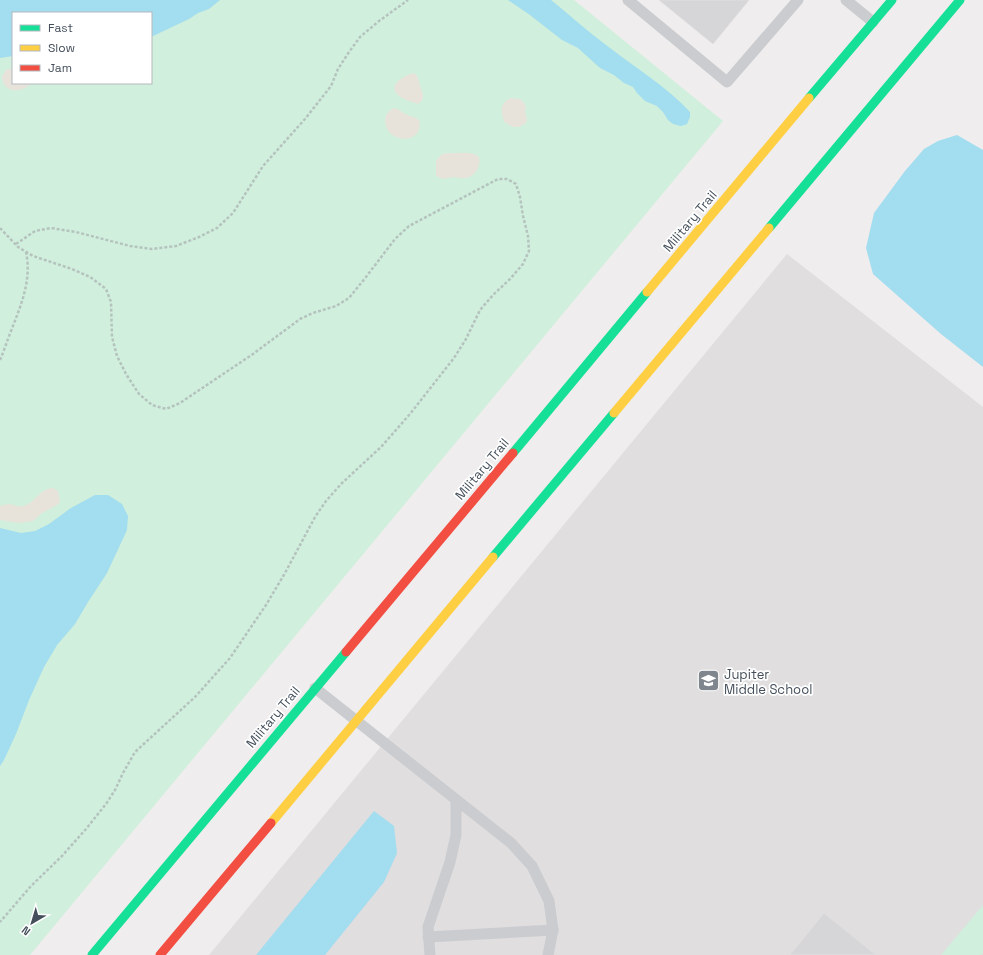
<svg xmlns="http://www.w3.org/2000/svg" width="983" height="955" font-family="'Space Grotesk',sans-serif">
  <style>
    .education { fill: #e0dedf }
    .green { fill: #d0efdc; fill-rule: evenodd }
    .sand { fill: #e7e3db }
    .water { fill: #a2ddf0 }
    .building { fill: #d6d5d7; stroke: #e0dfe0 }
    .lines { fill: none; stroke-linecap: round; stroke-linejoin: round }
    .path { stroke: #b5c3bf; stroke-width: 2.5; stroke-dasharray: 3 2; stroke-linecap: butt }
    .lane { stroke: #cacccf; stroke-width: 11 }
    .fast { stroke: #16e098; stroke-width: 9 }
    .slow { stroke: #ffcf43; stroke-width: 9 }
    .jam { stroke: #f24e42; stroke-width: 9 }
    .labels { text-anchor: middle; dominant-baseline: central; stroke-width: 3.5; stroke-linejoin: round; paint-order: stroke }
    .street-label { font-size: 13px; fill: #444f5b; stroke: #fff }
    .poi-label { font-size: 13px; fill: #444f5b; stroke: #fff; text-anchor: start }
  </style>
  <rect width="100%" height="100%" fill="#efeded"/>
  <polygon class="education" points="787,254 983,407 983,955 209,955"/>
  <g class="green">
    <path d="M 0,0 L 574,0 L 723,121 L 30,955 L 0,955 ZM 13,13 L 151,13 L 151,83 L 13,83 Z"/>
    <polygon points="983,905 983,953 981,955 941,955"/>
  </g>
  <g class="sand">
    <path d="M 13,68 L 13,83 L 32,83 L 31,84 C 20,94 3,93 2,76 L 6,70 Z"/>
    <path d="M 414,73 C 419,77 418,80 420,85 C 422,93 427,98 418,104 C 413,102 401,99 397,94 C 388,84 405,75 414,73 Z"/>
    <path d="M 511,98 L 520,99 L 524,103 L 526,107 L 525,111 L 527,119 L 526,123 L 519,127 L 513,127 L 504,122 C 501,111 499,103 511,98 Z"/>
    <path d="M 394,108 C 400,109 403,114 410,116 C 414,117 415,117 419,120 C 425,146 385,144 385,120 C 386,114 388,111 394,108 Z"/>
    <path d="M 447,153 C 458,154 471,150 479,157 C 481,166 476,176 466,178 C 462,179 457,177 453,177 C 446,178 441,181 436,175 L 436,161 L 442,154 Z"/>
    <path d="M 53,488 L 58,491 L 60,502 L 57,505 L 42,513 L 33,521 L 19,523 L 0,520 L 0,506 C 3,505 6,504 10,504 C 15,505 20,508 26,505 C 36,501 40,489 53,488 Z"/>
  </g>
  <g class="water">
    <polygon points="0,0 220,0 209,9 198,13 189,19 151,37 151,13 13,13 13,56 0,58"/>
    <path d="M 508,0 L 551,0 C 570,15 587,31 606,45 C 634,67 665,85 690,112 L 690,117 L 687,124 L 681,126 L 673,124 L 668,120 L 663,112 L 657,106 L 645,101 L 637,93 L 633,87 L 624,83 L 614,75 L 600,68 L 578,48 L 562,40 L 530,15 Z"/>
    <polygon points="957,135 983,150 983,367 941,334 873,274 866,248 874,213 905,171 924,149 938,141"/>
    <polygon points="95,495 108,495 122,504 128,516 127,530 107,573 88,602 75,624 57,645 44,667 29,700 16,734 4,760 0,766 0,528 21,533 35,531 49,524 71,508"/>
    <polygon points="374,811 394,826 397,853 384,882 325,955 256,955"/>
  </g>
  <g class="building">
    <polygon points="659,0 749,0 713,44"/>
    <polygon points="824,913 876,955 790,955"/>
  </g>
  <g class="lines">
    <g class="path">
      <polyline points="0,228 18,247 33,256 72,269 90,277 106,289 111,302 112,337 117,356 126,374 139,394 152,405 166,409 180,403 253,354 300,319 313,313 336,306 349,298 366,277 395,239 409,226 498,179 507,179 516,184 520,197 523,216 528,236 529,251 523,264 510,279 493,295 480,310 466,339 454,358 410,414 381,447 341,484 326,501 315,517 285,573 266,605 230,658 195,697 135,752 123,773 115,790 106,804 86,829 62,856 31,886 0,922"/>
      <polyline points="16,244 35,231 51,228 76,232 130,246 152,249 176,246 199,237 217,228 233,213 263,166 305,119 331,86 338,69 349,52 360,37 379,21 408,0"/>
      <path d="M 0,360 C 4,351 7,341 11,331 C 21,305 32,280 26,252"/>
    </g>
    <g class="lane">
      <polyline points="628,0 727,82 798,0"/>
      <polyline points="846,0 873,22"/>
      <polyline points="315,688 511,843 532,866 549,901 553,930 548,955"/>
      <polyline points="428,937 553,930"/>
      <polyline points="430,955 428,927 450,862 456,835 456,801"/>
    </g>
    <g class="fast">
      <polyline points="809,98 892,0"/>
      <polyline points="769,228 960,0"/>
      <polyline points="513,453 647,292"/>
      <polyline points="493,557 614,413"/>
      <polyline points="92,955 346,652"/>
    </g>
    <g class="slow">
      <polyline points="647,292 809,98"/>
      <polyline points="614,413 769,228"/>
      <polyline points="271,823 493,557"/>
    </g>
    <g class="jam">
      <polyline points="346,652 513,453"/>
      <polyline points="160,955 271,823"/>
    </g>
  </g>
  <defs>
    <symbol id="school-square" viewBox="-11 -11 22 22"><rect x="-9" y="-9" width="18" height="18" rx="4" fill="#80868e" stroke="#fff"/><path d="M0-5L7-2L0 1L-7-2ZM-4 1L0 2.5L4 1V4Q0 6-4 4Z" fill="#fff"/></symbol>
  </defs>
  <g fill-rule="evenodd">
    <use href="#school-square" x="696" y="668" width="25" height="25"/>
  </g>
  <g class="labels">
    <g class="street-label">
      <text transform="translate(690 221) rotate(-50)">Military Trail</text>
      <text transform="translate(482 469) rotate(-50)">Military Trail</text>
      <text transform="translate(273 717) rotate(-50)">Military Trail</text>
    </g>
    <g class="poi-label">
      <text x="724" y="674">Jupiter<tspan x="724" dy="15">Middle School</tspan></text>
    </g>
  </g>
  <rect x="12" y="12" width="140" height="72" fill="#ffffff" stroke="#b4b9bd"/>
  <rect x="20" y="25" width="20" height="6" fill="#16e098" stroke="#b4b9bd"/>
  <text x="48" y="32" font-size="12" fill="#444f5b">Fast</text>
  <rect x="20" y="45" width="20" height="6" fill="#ffcf43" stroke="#b4b9bd"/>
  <text x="48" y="52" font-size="12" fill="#444f5b">Slow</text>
  <rect x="20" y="65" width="20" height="6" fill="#f24e42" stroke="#b4b9bd"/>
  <text x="48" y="72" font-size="12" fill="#444f5b">Jam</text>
  <g transform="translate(32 923) rotate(218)" stroke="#ffffff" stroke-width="3" paint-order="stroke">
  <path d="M0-3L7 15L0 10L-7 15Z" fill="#444f5b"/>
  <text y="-6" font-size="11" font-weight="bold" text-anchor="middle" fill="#444f5b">N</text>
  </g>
</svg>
